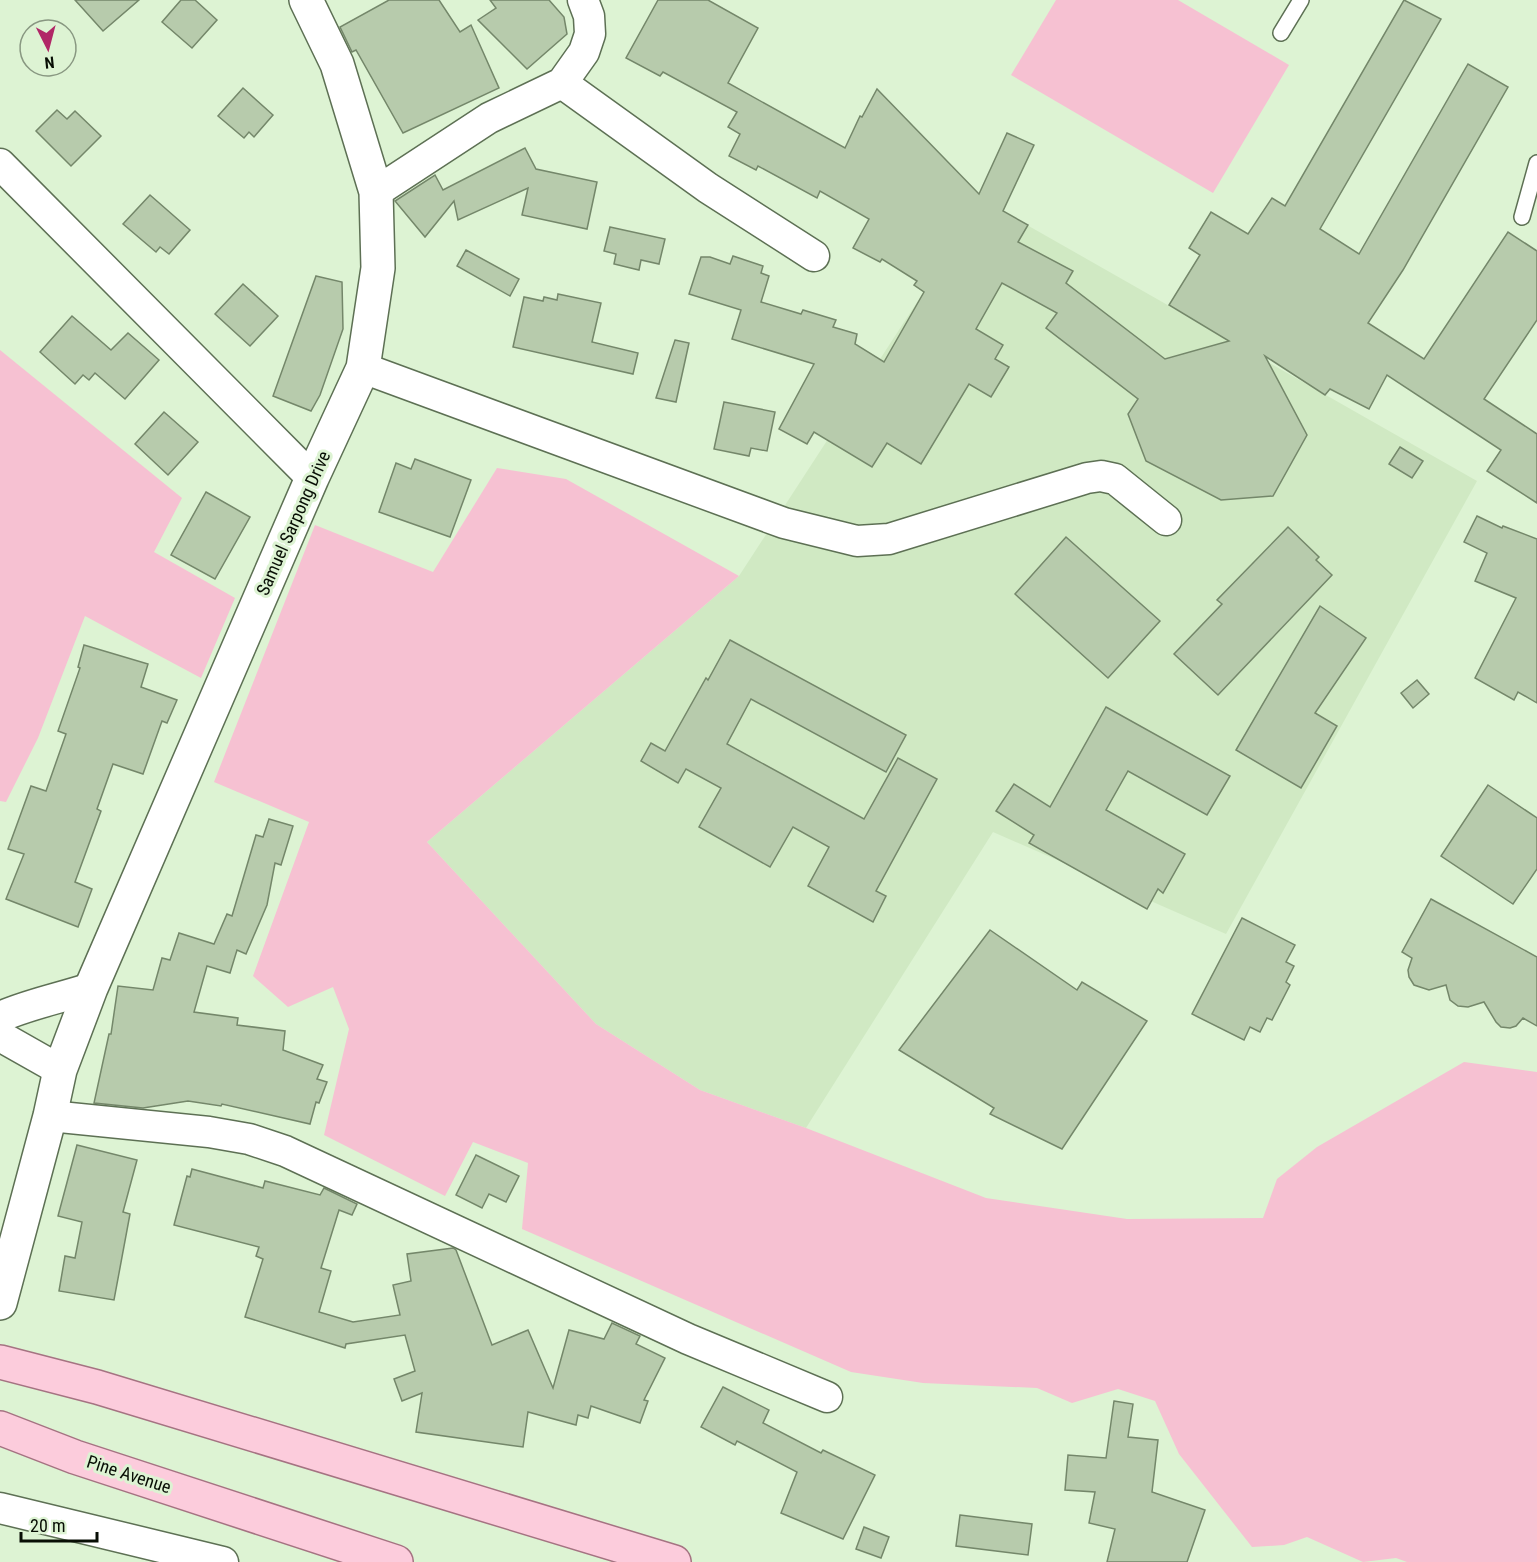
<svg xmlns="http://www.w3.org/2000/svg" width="1537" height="1562" font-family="'Roboto Condensed',sans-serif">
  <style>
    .built { fill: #d0e9c3 }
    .green { fill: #f6c1d2 }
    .building { fill: #b7cbac; stroke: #74876a; stroke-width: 1.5 }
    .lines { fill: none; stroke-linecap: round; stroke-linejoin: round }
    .service-casing { stroke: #5d7054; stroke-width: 18 }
    .minor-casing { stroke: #5d7054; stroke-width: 33 }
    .tertiary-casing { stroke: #5d7054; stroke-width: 36 }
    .primary-casing { stroke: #a57382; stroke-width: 36 }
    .service { stroke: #fff; stroke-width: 15 }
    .minor { stroke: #fff; stroke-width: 30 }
    .tertiary { stroke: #fff; stroke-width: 33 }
    .primary { stroke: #fcccdc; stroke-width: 33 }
    .labels { text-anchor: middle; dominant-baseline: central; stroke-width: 6; stroke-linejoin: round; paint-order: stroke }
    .street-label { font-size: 18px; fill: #080e05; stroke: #ddf3d3 }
  </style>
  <rect width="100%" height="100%" fill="#ddf3d3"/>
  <polygon class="built" points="969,192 1477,481 1226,934 993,832 806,1128 700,1090 596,1024 427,842 739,576 923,293"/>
  <g class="green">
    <polygon points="1056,0 1178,0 1289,65 1213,193 1011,75"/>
    <polygon points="0,350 182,498 154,552 235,598 201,678 85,616 38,738 6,802 0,801"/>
    <polygon points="497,468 566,479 739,576 427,842 596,1024 700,1090 806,1128 986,1198 1127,1219 1263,1218 1277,1179 1317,1147 1464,1062 1537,1072 1537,1562 1407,1562 1396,1558 1363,1562 1307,1537 1284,1545 1252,1547 1179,1454 1155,1401 1118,1389 1072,1403 1037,1388 923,1383 851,1372 522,1229 528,1163 473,1142 445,1196 324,1135 349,1029 333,987 288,1007 253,976 309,822 214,782 315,525 433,572"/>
  </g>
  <g class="building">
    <polygon points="75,0 139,0 103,31"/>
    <polygon points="181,0 195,0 217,20 192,48 162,22"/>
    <polygon points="389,0 439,0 460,32 471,25 499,88 403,133 356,50 352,52 340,27"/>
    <polygon points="490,0 549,0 564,17 567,34 527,69 478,20 496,8"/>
    <polygon points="658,0 708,0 758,28 728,83 845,148 860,116 862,117 877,89 979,194 1007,133 1034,145 1003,211 1028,225 1018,242 1073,271 1066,283 1165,359 1229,341 1169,305 1200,255 1189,248 1211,212 1248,234 1272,198 1285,206 1404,0 1441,19 1320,229 1359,254 1468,64 1508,87 1403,270 1368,323 1424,359 1508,232 1537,251 1537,320 1484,399 1537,434 1537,503 1487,471 1501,450 1387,375 1369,409 1330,389 1325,395 1265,356 1307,435 1273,496 1221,500 1146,461 1128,414 1138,399 1046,328 1057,313 1002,283 976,329 1003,345 995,359 1009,367 991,397 969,384 921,464 887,443 872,467 814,432 807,444 779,429 814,364 732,339 741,310 689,294 701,257 710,257 730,264 733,256 763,266 761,273 769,276 761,302 801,314 803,310 836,320 833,327 857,334 855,344 884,362 924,292 914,285 917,281 882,259 880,262 853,248 869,219 820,191 817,198 758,166 756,170 729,156 740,134 728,127 737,112 663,72 660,76 626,58"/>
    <polygon points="243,88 273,115 254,137 249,132 244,138 218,116"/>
    <polygon points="57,110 67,119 75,111 101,136 71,166 36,131"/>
    <polygon points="525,148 536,169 597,182 587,229 522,215 528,188 458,220 454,201 425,237 395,201 435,175 443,190"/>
    <polygon points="150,195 190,230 169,254 160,247 156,252 123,224"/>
    <polygon points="610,227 665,239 659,264 641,260 639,270 614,264 616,254 604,251"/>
    <polygon points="466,250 519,279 510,296 457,266"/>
    <polygon points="316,276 342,282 343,329 320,395 311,411 273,396"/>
    <polygon points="243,284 278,316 250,346 215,314"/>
    <polygon points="558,294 601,303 592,342 638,353 633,374 513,347 524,297 543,301 544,297 557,300"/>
    <polygon points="72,316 111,350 128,333 159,360 125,399 95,373 89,380 83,375 75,384 40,352"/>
    <polygon points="675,340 689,343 676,402 656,398"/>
    <polygon points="724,402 775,412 767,451 751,448 749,456 714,449"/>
    <polygon points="164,412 198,442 168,475 135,444"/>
    <polygon points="1400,447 1423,461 1412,478 1389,464"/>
    <polygon points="415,459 471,480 450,537 379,512 396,463 411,469"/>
    <polygon points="206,492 250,517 215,579 171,555"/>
    <polygon points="1477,516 1502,528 1503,526 1537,539 1537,703 1518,692 1514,700 1475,678 1516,598 1475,581 1487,553 1464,542"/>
    <polygon points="1288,527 1319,557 1316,560 1332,575 1218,695 1174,654 1222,604 1217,600"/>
    <polygon points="1066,537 1160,621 1108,678 1015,594"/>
    <polygon points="1320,606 1366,638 1315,713 1337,726 1301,788 1236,750"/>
    <polygon points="730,640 906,735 886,772 751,699 727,744 864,819 898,758 937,779 876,891 886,896 873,922 808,886 829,847 793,827 770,867 699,827 721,788 686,769 678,783 641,761 651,743 665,751 706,678 708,680"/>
    <polygon points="84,645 148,664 141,687 177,700 167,723 162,721 143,774 113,764 97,809 101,811 75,882 92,889 78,927 6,899 24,854 8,849 31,786 46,791 66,734 58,731 80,668 78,667"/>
    <polygon points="1417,680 1429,694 1413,708 1401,693"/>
    <polygon points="1106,707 1230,776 1207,815 1128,771 1106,810 1185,854 1163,893 1158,889 1147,909 1029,843 1034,835 996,811 1014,784 1050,807"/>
    <polygon points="1488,785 1537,818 1537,869 1513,904 1441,856"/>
    <polygon points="269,819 293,826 281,865 275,863 267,905 246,954 237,950 230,973 207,966 194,1012 238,1018 237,1025 285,1031 283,1050 323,1065 317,1079 327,1082 319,1103 316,1102 310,1124 222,1104 221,1106 188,1101 143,1108 94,1103 109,1034 111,1034 118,986 153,990 162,958 170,960 179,933 214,944 227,914 232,916 256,835 263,837"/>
    <polygon points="1431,899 1537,957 1537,1026 1523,1018 1516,1026 1510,1028 1501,1027 1496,1022 1484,1002 1468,1007 1458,1006 1450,1000 1446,985 1429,990 1414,985 1409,977 1408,970 1412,958 1402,952"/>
    <polygon points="1242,918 1295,945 1286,962 1294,966 1286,982 1290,985 1272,1020 1267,1018 1260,1032 1250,1027 1244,1040 1192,1014"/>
    <polygon points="990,930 1077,990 1082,982 1147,1021 1062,1149 990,1114 994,1108 899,1050"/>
    <polygon points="77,1145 137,1160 123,1212 130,1214 114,1300 59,1291 65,1256 75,1258 82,1222 58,1216"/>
    <polygon points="476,1155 519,1176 506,1202 489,1194 482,1208 456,1195"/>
    <polygon points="192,1169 263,1188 265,1181 320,1195 324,1188 357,1204 352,1215 339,1210 321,1268 331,1271 319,1312 353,1322 400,1315 393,1285 411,1281 407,1254 453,1248 456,1250 492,1345 528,1330 553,1388 569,1330 604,1339 612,1323 640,1336 636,1344 665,1358 644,1400 648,1401 640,1423 591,1406 588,1418 578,1415 576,1425 528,1412 523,1447 416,1432 422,1393 402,1401 394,1379 415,1371 405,1335 346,1344 345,1348 245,1317 263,1259 256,1256 259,1247 174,1225 187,1176 190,1177"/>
    <polygon points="723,1387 769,1410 763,1423 821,1453 823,1450 875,1475 843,1539 781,1513 797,1472 737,1441 735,1445 701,1427"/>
    <polygon points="1114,1401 1133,1404 1128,1437 1158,1440 1152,1492 1205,1510 1187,1562 1107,1562 1115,1529 1089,1523 1095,1492 1065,1490 1068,1455 1106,1458"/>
    <polygon points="960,1515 1032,1524 1028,1555 956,1546"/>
    <polygon points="864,1527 889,1537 881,1558 856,1549"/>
  </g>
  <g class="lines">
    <defs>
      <g id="service">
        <polyline points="1281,33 1301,0"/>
        <polyline points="1522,217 1537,163"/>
      </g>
      <g id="minor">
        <polyline points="562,83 708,188 814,256"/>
        <polyline points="0,164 312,478"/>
        <polyline points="376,192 489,118 562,83 584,52 590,34 589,16 583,0"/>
        <polyline points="363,368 784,523 857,541 889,539 1087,478 1101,476 1115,479 1166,520"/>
        <path d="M 0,1017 C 29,1004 61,998 91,988"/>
        <polyline points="0,1036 60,1070"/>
        <polyline points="50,1116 209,1132 249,1139 285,1151 688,1339 827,1397"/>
        <polyline points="0,1508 223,1562"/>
      </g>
      <polyline id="tertiary" points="0,1303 50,1116 60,1070 91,988 312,478 363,368 378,268 376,192 337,64 306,0"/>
      <g id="primary">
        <polyline points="0,1362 97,1387 674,1562"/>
        <polyline points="0,1428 75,1457 396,1562"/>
      </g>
    </defs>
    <use href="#service" class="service-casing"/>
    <use href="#minor" class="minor-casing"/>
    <use href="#tertiary" class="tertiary-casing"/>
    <use href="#primary" class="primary-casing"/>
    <use href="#service" class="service"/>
    <use href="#minor" class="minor"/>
    <use href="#tertiary" class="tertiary"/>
    <use href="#primary" class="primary"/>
  </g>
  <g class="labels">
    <g class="street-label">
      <text transform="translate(293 523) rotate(-66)">Samuel Sarpong Drive</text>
      <text transform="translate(129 1474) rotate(18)">Pine Avenue</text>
    </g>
  </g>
  <g transform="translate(48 48) rotate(174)"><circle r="28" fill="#ddf3d3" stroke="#889781" stroke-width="1.5"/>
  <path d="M0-4.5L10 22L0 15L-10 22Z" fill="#b12767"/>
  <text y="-9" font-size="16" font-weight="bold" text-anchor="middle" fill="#080e05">N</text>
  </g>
  <path d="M21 1532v9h76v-9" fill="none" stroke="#080e05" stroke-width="3"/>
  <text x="30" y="1532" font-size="18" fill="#080e05" stroke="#ddf3d3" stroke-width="4.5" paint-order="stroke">20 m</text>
</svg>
